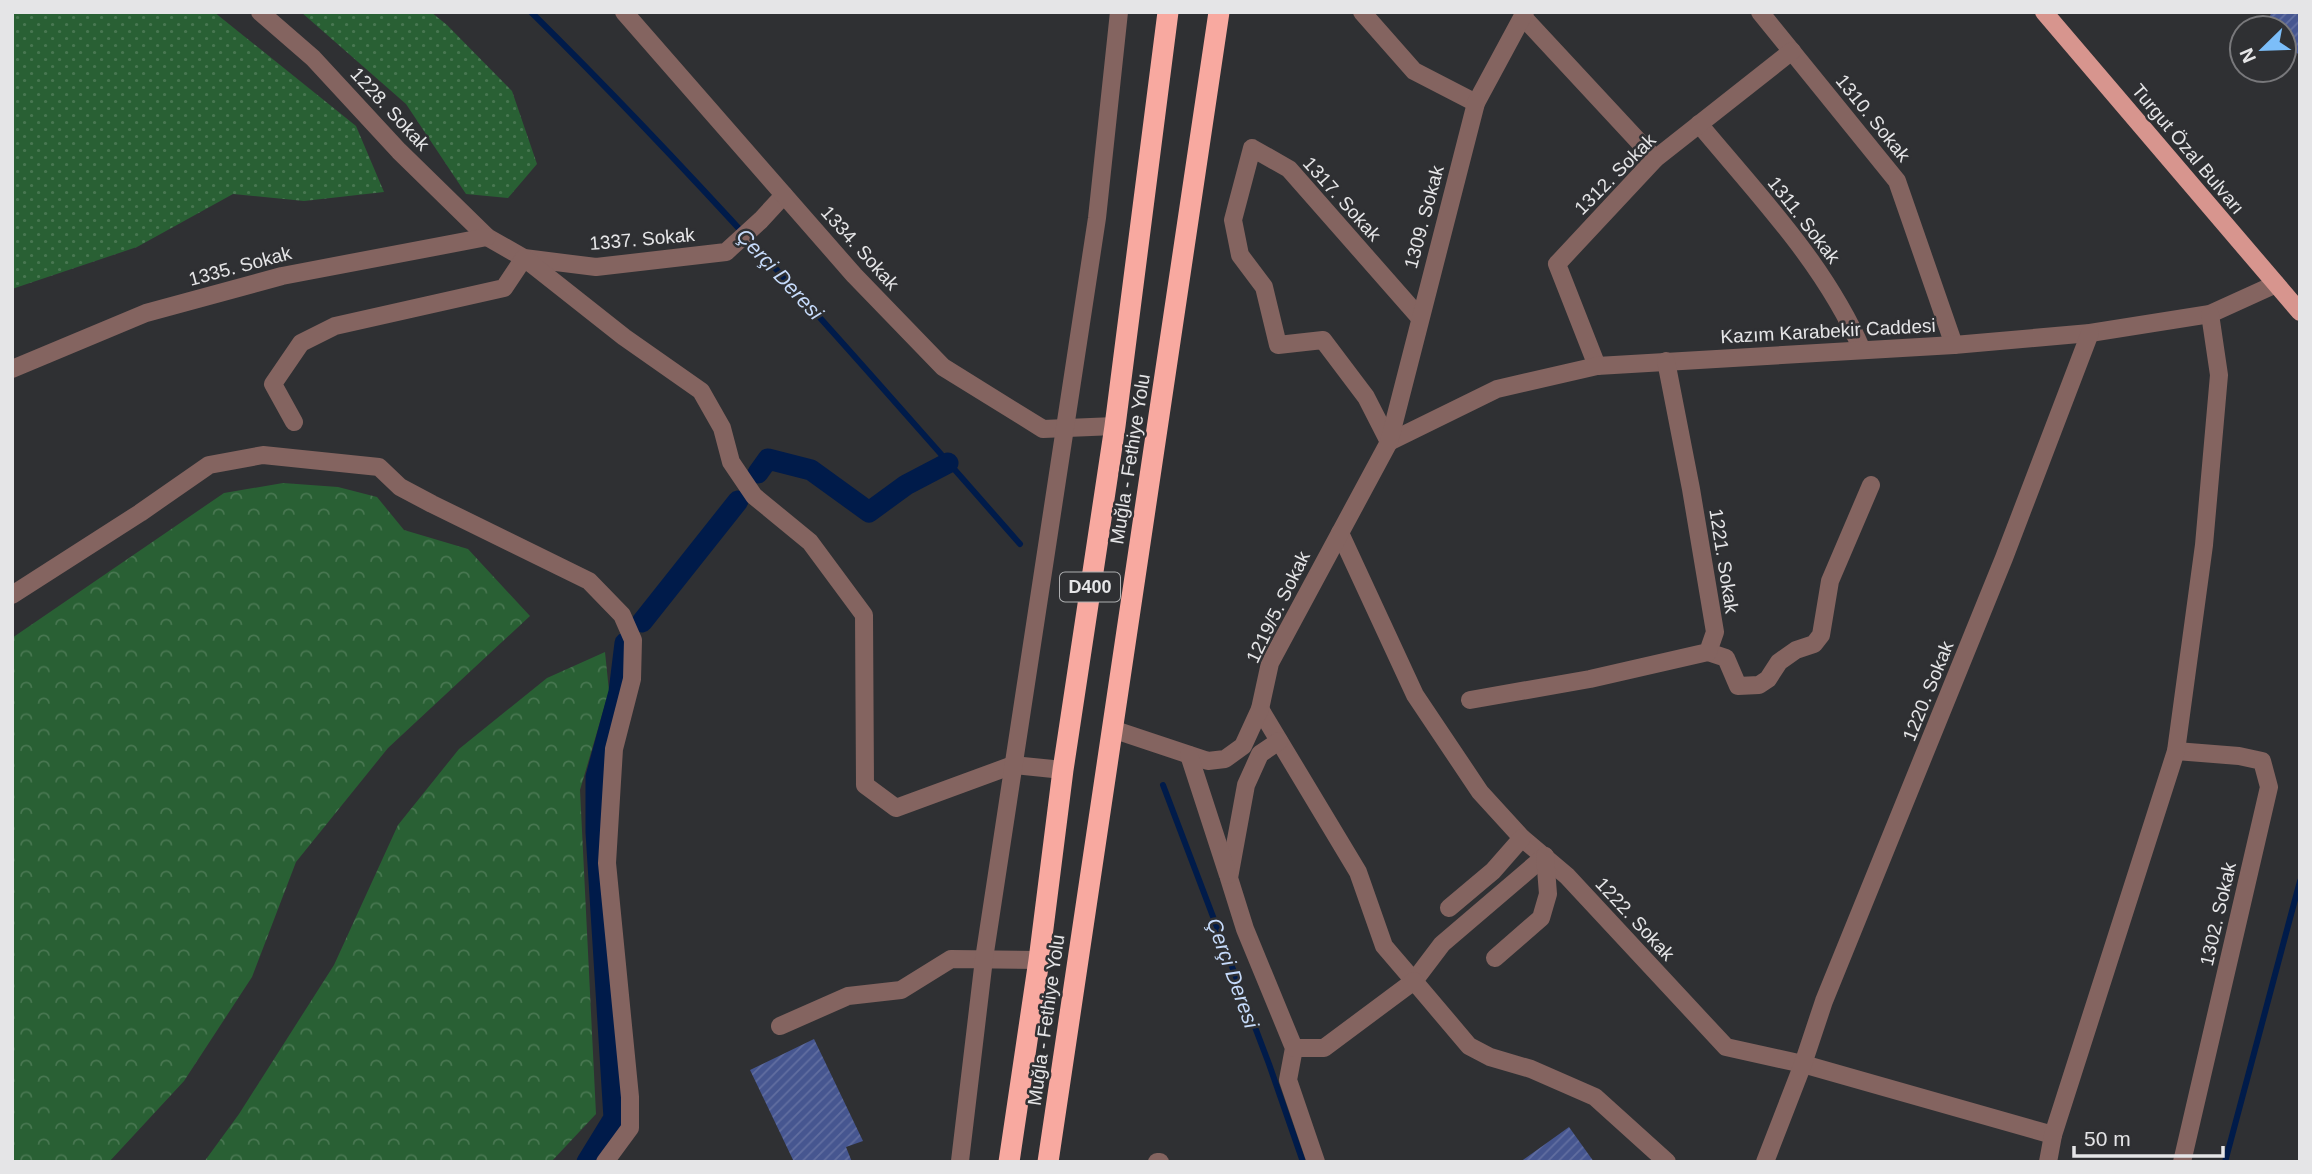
<svg xmlns="http://www.w3.org/2000/svg" width="2312" height="1174" font-family="Helvetica,sans-serif">
  <style>
    .grass { fill: url(#grass-dots) }
    .forest { fill: url(#forest-crowns) }
    .lines { fill: none; stroke-linecap: round; stroke-linejoin: round }
    .stream { stroke: #001b4a; stroke-width: 6 }
    .canal { stroke: #001b4a; stroke-width: 21 }
    .building { fill: url(#building-hatch) }
    .minor { stroke: #846460; stroke-width: 18 }
    .major { stroke: #d7958e; stroke-width: 18 }
    .highway { stroke: #f8a9a0; stroke-width: 21 }
    .labels { text-anchor: middle; dominant-baseline: central; stroke-width: 5; stroke-linejoin: round; paint-order: stroke }
    .shield { fill: #2f3033; stroke: #aeafb1; stroke-width: 2 }
    .shield-label { font-size: 18px; font-weight: bold; fill: #e5e5e7 }
    .street-label { font-size: 19px; fill: #e5e5e7; stroke: #2f3033 }
    .water-label { font-size: 21px; font-style: italic; fill: #c6dbfb; stroke: #2f3033 }
  </style>
  <defs>
    <pattern id="grass-dots" width="8" height="8" patternUnits="userSpaceOnUse" patternTransform="scale(1.75)"><rect width="8" height="8" fill="#296034"/><path d="M2 2h.1M6 6h.1" fill="none" stroke="#487751" stroke-width="1.8" stroke-linecap="round"/></pattern>
    <pattern id="forest-crowns" width="20" height="18" patternUnits="userSpaceOnUse" patternTransform="scale(1.75)"><rect width="20" height="18" fill="#296034"/><path d="M2 6a3 3 0 1 1 6 0M12 15a3 3 0 1 1 6 0" fill="none" stroke="#487751"/></pattern>
    <pattern id="building-hatch" width="6" height="6" patternUnits="userSpaceOnUse" patternTransform="scale(1.75)"><rect width="6" height="6" fill="#465690"/><path d="M-1 1l2-2M0 6l6-6M5 7l2-2" fill="none" stroke="#616ea0"/></pattern>
  </defs>
  <rect width="100%" height="100%" fill="#2f3033"/>
  <g class="grass">
    <polygon points="12,12 214,12 356,126 384,192 304,201 233,194 137,247 12,289"/>
    <polygon points="301,12 431,12 447,25 512,91 537,164 508,198 466,194 406,104"/>
  </g>
  <g class="forest">
    <polygon points="283,483 338,487 377,497 404,530 468,549 530,616 388,748 296,862 252,977 184,1081 109,1162 12,1162 12,638 224,493"/>
    <polygon points="605,652 609,691 580,790 596,1114 551,1162 204,1162 239,1114 334,965 398,825 459,749 547,678"/>
  </g>
  <g class="lines">
    <g class="stream">
      <path d="M 531,12 C 703,182 861,363 1020,544"/>
      <polyline points="1163,785 1269,1064 1303,1162"/>
      <polyline points="2225,1162 2300,881"/>
    </g>
    <g class="canal">
      <polyline points="758,473 768,459 811,470 869,512 906,485 948,463"/>
      <polyline points="642,622 738,501"/>
      <polyline points="587,1162 614,1118 596,832 596,777 619,692 625,643"/>
    </g>
  </g>
  <g class="building">
    <polygon points="2272,12 2300,12 2300,55 2284,45 2284,28 2263,28"/>
    <polygon points="814,1039 863,1141 846,1147 852,1162 794,1162 750,1070"/>
    <polygon points="1569,1127 1594,1162 1520,1162"/>
  </g>
  <g class="lines">
    <g class="minor">
      <polyline points="260,12 313,58 399,151 487,237 524,258 596,267 726,252 761,220 784,195"/>
      <polyline points="624,12 854,275 943,367 1043,429 1115,426"/>
      <polyline points="1362,12 1414,71 1476,103"/>
      <polyline points="1760,12 1897,181 1954,345"/>
      <polyline points="1523,17 1655,159"/>
      <path d="M 1699,124 C 1759,196 1825,264 1862,350"/>
      <polyline points="1597,366 1557,264 1655,159 1792,51"/>
      <polyline points="12,369 146,313 282,276 487,237"/>
      <polyline points="294,422 273,384 301,343 335,326 504,288 524,258 624,337 701,391 722,428 731,462 754,496 810,542 864,615 865,785 896,808 1013,765 1063,770"/>
      <polyline points="1389,442 1497,389 1597,366 1954,345 2090,333 2210,314 2276,284"/>
      <polyline points="1389,442 1366,397 1323,340 1278,345 1264,287 1240,255 1233,220 1252,148 1289,169 1420,318"/>
      <polyline points="1340,533 1415,695 1480,792 1522,838 1567,876 1726,1047 1803,1064 2053,1135"/>
      <polyline points="12,595 140,513 209,465 263,455 379,467 400,487 432,504 589,581 622,615 633,640 632,679 614,749 607,863 630,1097 630,1128 605,1162"/>
      <polyline points="1708,652 1726,658 1738,686 1759,685 1768,679 1779,662 1796,650 1814,644 1821,635 1830,581 1871,485"/>
      <polyline points="1470,700 1590,679 1708,652 1715,632 1691,489 1666,361"/>
      <polyline points="1260,709 1358,872 1384,946 1414,981 1442,944 1545,856"/>
      <polyline points="1112,729 1208,761 1225,759 1243,746 1260,709 1270,663 1389,442 1476,103 1525,12"/>
      <polyline points="1279,741 1260,754 1246,785 1229,878 1245,929 1294,1048 1288,1080 1316,1162"/>
      <polyline points="2176,751 2239,756 2262,761 2269,787 2182,1162"/>
      <polyline points="1189,755 1228,875"/>
      <polyline points="1449,908 1493,871 1522,838"/>
      <polyline points="1495,958 1541,918 1548,894 1545,856"/>
      <polyline points="780,1026 848,996 901,990 951,959 1039,960"/>
      <polyline points="1294,1048 1324,1048 1414,981 1469,1046 1490,1057 1531,1069 1595,1097 1667,1162"/>
      <polyline points="960,1161 984,959 1097,218 1119,12"/>
      <polyline points="1157,1162 1160,1162"/>
      <polyline points="1765,1162 1803,1064 1824,1001 2004,558 2090,333"/>
      <polyline points="2048,1162 2053,1135 2176,751 2204,545 2219,375 2210,314"/>
    </g>
    <polyline class="major" points="2044,12 2300,312"/>
    <g class="highway">
      <polyline points="1009,1162 1039,960 1063,770 1115,426 1168,12"/>
      <polyline points="1048,1162 1219,12"/>
    </g>
  </g>
  <g class="labels">
    <rect class="shield" x="1060" y="572.5" width="60" height="29" rx="5"/>
    <g class="shield-label">
      <text x="1090" y="587">D400</text>
    </g>
    <g class="street-label">
      <text transform="translate(390 109) rotate(47)">1228. Sokak</text>
      <text transform="translate(1873 118) rotate(51)">1310. Sokak</text>
      <text transform="translate(2188 149) rotate(50)">Turgut Özal Bulvarı</text>
      <text transform="translate(1615 174) rotate(-45)">1312. Sokak</text>
      <text transform="translate(1342 199) rotate(48)">1317. Sokak</text>
      <text transform="translate(1424 217) rotate(-75)">1309. Sokak</text>
      <text transform="translate(1804 220) rotate(52)">1311. Sokak</text>
      <text transform="translate(642 239) rotate(-5)">1337. Sokak</text>
      <text transform="translate(860 248) rotate(48)">1334. Sokak</text>
      <text transform="translate(240 266) rotate(-15)">1335. Sokak</text>
      <text transform="translate(1828 331) rotate(-3)">Kazım Karabekir Caddesi</text>
      <text transform="translate(1130 459) rotate(-81)">Muğla - Fethiye Yolu</text>
      <text transform="translate(1724 561) rotate(81)">1221. Sokak</text>
      <text transform="translate(1278 607) rotate(-64)">1219/5. Sokak</text>
      <text transform="translate(1928 691) rotate(-68)">1220. Sokak</text>
      <text transform="translate(2218 914) rotate(-77)">1302. Sokak</text>
      <text transform="translate(1635 919) rotate(47)">1222. Sokak</text>
      <text transform="translate(1046 1020) rotate(-82)">Muğla - Fethiye Yolu</text>
    </g>
    <g class="water-label">
      <text transform="translate(780 274) rotate(47)">Çerçi Deresi</text>
      <text transform="translate(1233 973) rotate(70)">Çerçi Deresi</text>
    </g>
  </g>
  <rect width="2312" height="1174" fill="none" stroke="#e5e5e7" stroke-width="28"/>
  <g transform="translate(2263 49) rotate(247)"><circle r="33" fill="#2f3033" stroke="#78787b" stroke-width="2"/>
  <path d="M0-5L12 26L0 18L-12 26Z" fill="#7cbef9"/>
  <text y="-10" font-size="19" font-weight="bold" text-anchor="middle" fill="#e5e5e7">N</text>
  </g>
  <path d="M2074 1146v10h149v-10" fill="none" stroke="#e5e5e7" stroke-width="3.5"/>
  <text x="2084" y="1146" font-size="21" fill="#e5e5e7" stroke="#2f3033" stroke-width="5" paint-order="stroke">50 m</text>
</svg>
